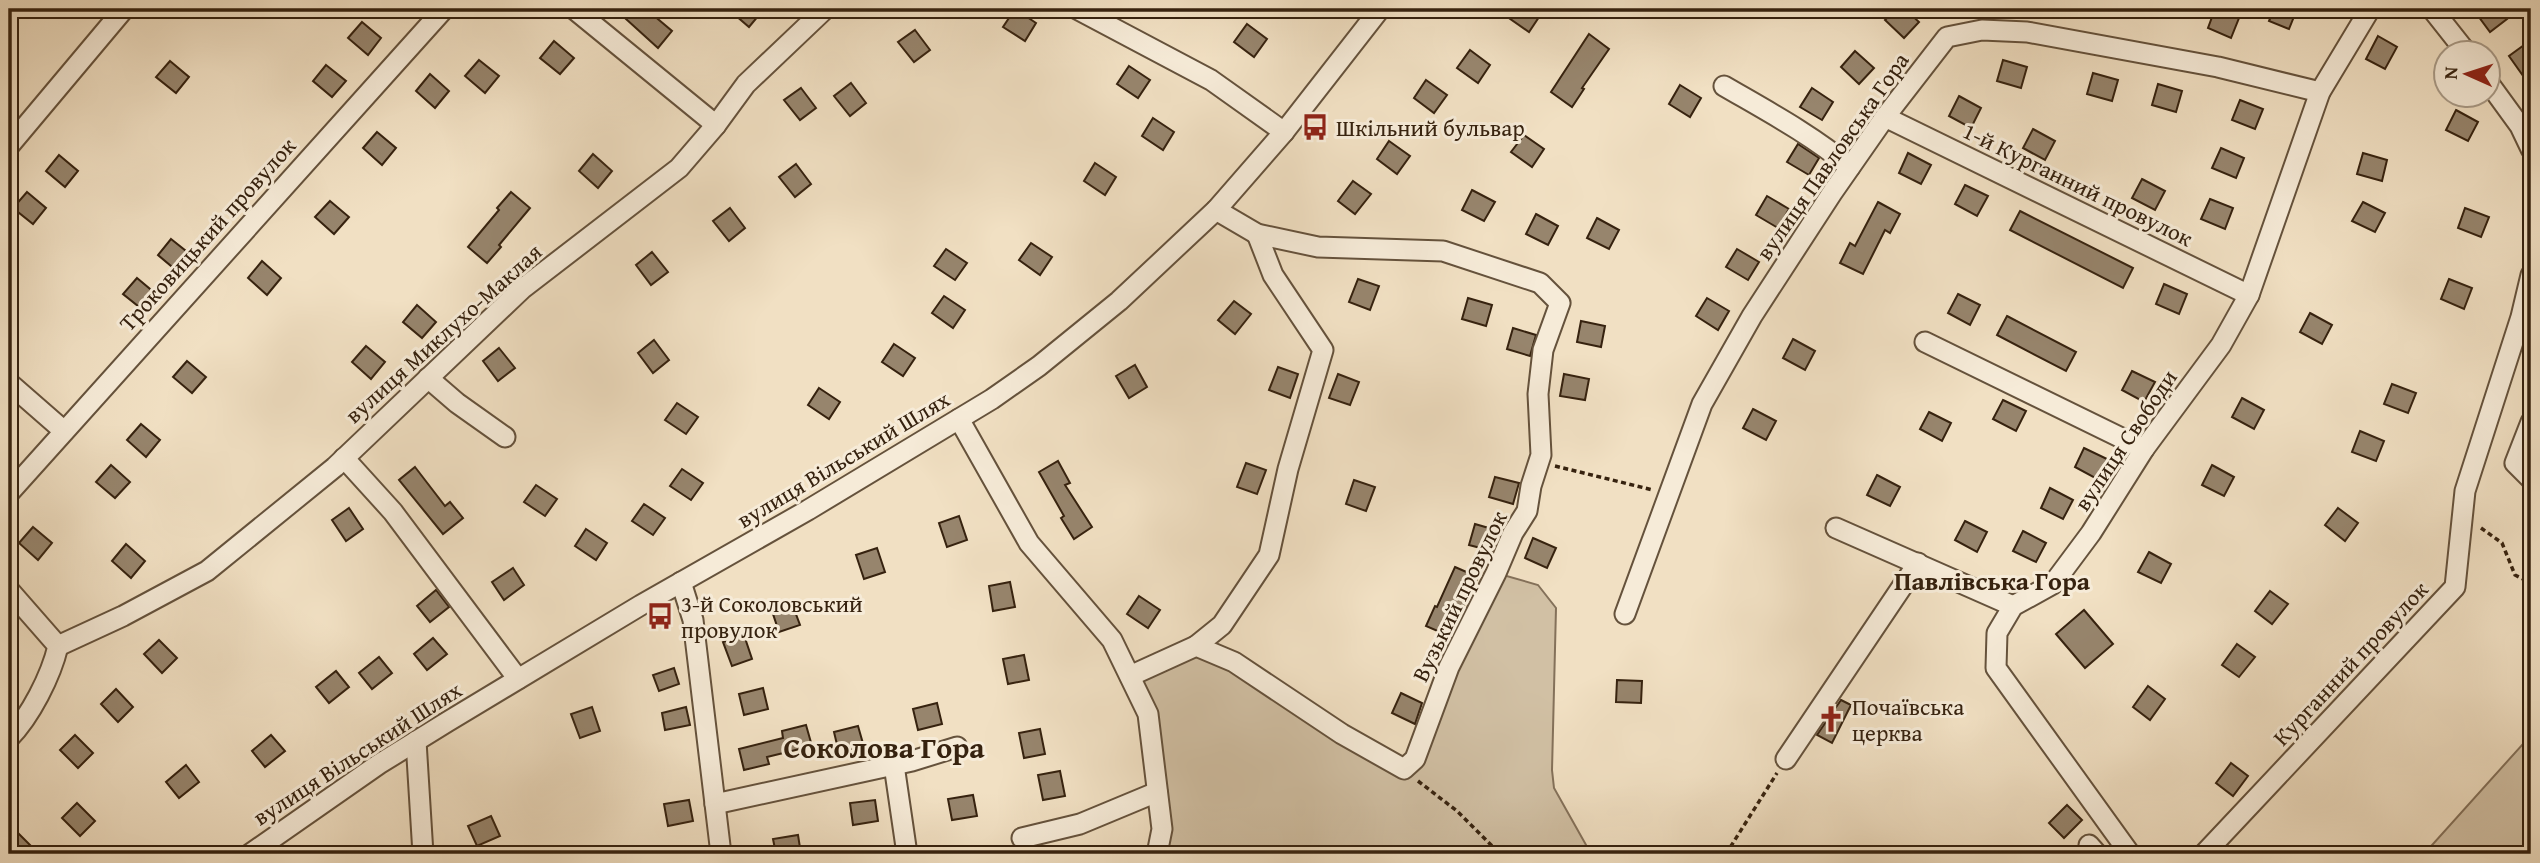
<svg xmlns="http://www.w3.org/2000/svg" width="2540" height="863" font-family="'Gentium Book Plus',serif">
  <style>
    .green { fill: #d1c0a4; stroke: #84715a; stroke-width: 2 }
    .building { fill: #97856d; stroke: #36220f; stroke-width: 2 }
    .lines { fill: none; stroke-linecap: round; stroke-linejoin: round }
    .minor-casing { stroke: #65523c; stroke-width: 23 }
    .path { stroke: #36220f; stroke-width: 3.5; stroke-dasharray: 5 3.5; stroke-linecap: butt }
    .minor { stroke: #f6ebd8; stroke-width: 19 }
    .labels { text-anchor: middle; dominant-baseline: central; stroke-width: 6; stroke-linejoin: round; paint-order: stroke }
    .poi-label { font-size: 23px; fill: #36220f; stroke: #f6ebd8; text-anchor: start }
    .street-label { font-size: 23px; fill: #36220f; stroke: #f6ebd8 }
    .quarter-label { font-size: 26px; font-weight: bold; fill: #36220f; stroke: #f6ebd8 }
    .district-label { font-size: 30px; font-weight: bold; fill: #36220f; stroke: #f6ebd8 }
  </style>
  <rect width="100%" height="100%" fill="#f1e0c3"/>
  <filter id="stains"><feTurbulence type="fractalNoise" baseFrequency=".00286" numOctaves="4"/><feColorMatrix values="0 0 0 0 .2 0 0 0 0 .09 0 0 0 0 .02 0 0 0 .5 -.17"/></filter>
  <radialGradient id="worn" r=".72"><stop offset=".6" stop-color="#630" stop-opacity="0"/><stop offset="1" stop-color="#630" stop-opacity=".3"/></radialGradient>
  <g class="green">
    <polygon points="1496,573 1538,585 1556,608 1552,770 1554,788 1590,852 1589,854 1157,854 1148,714 1130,676 1196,646 1404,769"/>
    <polygon points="2531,735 2531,854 2424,854"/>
  </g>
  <g class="building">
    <polygon points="615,9 646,9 672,31 658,48"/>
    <polygon points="728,9 764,9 749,27"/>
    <polygon points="1015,9 1036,23 1025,41 1003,27"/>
    <polygon points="1496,9 1533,9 1541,14 1529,32"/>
    <polygon points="1896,9 1905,9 1919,22 1904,38 1885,20"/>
    <polygon points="2215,9 2239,18 2231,38 2208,28"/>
    <polygon points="2274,9 2297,9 2289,29 2269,21"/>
    <polygon points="2473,9 2500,9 2507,19 2490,32"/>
    <polygon points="362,22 381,38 368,55 348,38"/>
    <polygon points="1247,24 1267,39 1254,57 1234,42"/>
    <polygon points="915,30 930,50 914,62 898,42"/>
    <polygon points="1589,34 1609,49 1582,88 1584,89 1572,107 1551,92"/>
    <polygon points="2378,36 2397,47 2385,69 2366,59"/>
    <polygon points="2531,40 2531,87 2509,56"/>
    <polygon points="554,41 574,58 560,74 540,58"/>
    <polygon points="1470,50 1490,65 1478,83 1457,68"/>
    <polygon points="1855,51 1874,68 1859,84 1841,67"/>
    <polygon points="479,60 499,76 485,93 465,76"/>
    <polygon points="2003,60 2027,67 2021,88 1997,81"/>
    <polygon points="170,61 189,77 176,93 156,77"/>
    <polygon points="326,65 346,81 332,97 313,81"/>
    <polygon points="1129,66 1150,80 1138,98 1117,84"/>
    <polygon points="2093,73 2118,80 2112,101 2087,94"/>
    <polygon points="430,74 449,91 435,108 416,91"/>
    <polygon points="1426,80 1447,95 1434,113 1414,98"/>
    <polygon points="851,83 866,103 850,116 834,96"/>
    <polygon points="2158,84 2182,91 2176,112 2152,105"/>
    <polygon points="1680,85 1701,98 1690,117 1669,104"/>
    <polygon points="801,88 816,108 800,120 784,100"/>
    <polygon points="1812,88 1833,102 1822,120 1800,107"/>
    <polygon points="1959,96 1981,108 1971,128 1949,116"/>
    <polygon points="2240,100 2263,109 2255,129 2232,120"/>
    <polygon points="2456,110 2478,122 2468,141 2446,130"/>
    <polygon points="1153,118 1174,132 1163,150 1142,136"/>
    <polygon points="2033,129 2055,141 2045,160 2023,148"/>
    <polygon points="377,132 396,148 382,165 363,148"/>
    <polygon points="1524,135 1544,149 1532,167 1511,152"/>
    <polygon points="1389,141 1410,156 1397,174 1377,159"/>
    <polygon points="1798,144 1819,158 1809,175 1787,162"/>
    <polygon points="2221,148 2244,158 2236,178 2212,168"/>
    <polygon points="1908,153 1931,165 1921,184 1899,173"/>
    <polygon points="2363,153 2387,160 2382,181 2357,174"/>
    <polygon points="593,154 612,171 598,188 579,171"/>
    <polygon points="59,155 78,171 65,187 46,171"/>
    <polygon points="1095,163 1116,177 1105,195 1084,181"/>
    <polygon points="796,164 811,184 795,197 779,177"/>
    <polygon points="2142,179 2165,191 2155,210 2132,198"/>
    <polygon points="1353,181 1371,194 1355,214 1338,201"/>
    <polygon points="1965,185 1988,196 1977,216 1955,204"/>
    <polygon points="1472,190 1495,202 1484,221 1462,210"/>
    <polygon points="27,192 46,208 33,224 13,208"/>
    <polygon points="511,192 530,208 499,245 501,247 487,263 468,247 499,210 497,208"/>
    <polygon points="1767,196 1789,209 1778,228 1756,215"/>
    <polygon points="2210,199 2233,208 2225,229 2201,219"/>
    <polygon points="330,201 349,217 334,234 315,217"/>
    <polygon points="1878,202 1900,214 1890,233 1885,230 1863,274 1840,263 1850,243 1855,246"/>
    <polygon points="2363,202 2385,213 2375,232 2352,221"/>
    <polygon points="730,208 745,228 729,241 713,221"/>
    <polygon points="2465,208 2489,217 2481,237 2458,228"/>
    <polygon points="2020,211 2133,268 2123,288 2010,230"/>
    <polygon points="1536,214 1558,226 1548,245 1526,234"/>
    <polygon points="1597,218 1619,230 1609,249 1587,238"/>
    <polygon points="171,239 191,255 177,271 158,255"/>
    <polygon points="1031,243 1052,257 1040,275 1019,260"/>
    <polygon points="946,249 967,263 955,280 934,266"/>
    <polygon points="1737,249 1759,262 1748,280 1726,267"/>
    <polygon points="652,252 668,272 651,285 636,265"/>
    <polygon points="262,261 281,278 267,295 248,278"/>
    <polygon points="137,278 156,294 143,310 123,294"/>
    <polygon points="1358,279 1379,286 1370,310 1349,302"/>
    <polygon points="2449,279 2472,288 2464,309 2441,299"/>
    <polygon points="2164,284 2187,294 2179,314 2156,304"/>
    <polygon points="1958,294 1980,305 1970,325 1948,313"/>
    <polygon points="944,296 965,310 953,328 932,313"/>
    <polygon points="1468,298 1492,305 1486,326 1462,319"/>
    <polygon points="1707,298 1729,311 1718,330 1696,316"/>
    <polygon points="1234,301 1251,314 1235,334 1218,320"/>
    <polygon points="417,305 436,322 422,338 403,322"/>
    <polygon points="2310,313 2332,325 2322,344 2300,332"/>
    <polygon points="2007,316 2076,352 2066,371 1997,335"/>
    <polygon points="1581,321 1605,326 1601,347 1577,342"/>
    <polygon points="1513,328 1536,335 1530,356 1507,349"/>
    <polygon points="1793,339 1815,351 1805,370 1783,358"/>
    <polygon points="654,340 669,360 653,373 638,353"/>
    <polygon points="894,344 915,358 903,376 882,362"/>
    <polygon points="366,346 385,362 371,379 352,362"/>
    <polygon points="499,348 515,368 498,381 483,361"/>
    <polygon points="187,361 206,377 192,393 173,377"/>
    <polygon points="1135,365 1147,387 1129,398 1116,376"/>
    <polygon points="1278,367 1298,374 1290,398 1269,390"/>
    <polygon points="2132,371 2155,382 2144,402 2122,390"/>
    <polygon points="1338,374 1359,382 1350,405 1329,398"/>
    <polygon points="1564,374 1589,379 1585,400 1560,396"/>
    <polygon points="2392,384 2416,393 2408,413 2384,404"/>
    <polygon points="819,388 840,402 829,419 808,405"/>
    <polygon points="2242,398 2264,410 2254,429 2232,417"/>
    <polygon points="2003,400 2026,411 2016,431 1993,419"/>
    <polygon points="677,403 698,417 686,434 665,420"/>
    <polygon points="1753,409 1776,421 1766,440 1743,428"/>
    <polygon points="1929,412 1951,423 1942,441 1920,429"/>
    <polygon points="141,424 160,440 146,457 127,440"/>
    <polygon points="2360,431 2384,441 2376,461 2352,452"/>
    <polygon points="2084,448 2107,459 2097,479 2075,467"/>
    <polygon points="1058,461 1070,483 1065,485 1092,527 1074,539 1061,518 1064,516 1039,472"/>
    <polygon points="1246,463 1266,470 1257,494 1237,487"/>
    <polygon points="111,465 130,482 115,498 96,482"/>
    <polygon points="2212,465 2234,477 2224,496 2202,485"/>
    <polygon points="415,467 445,506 450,502 463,518 443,534 399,480"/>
    <polygon points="682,469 703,483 691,500 670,486"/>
    <polygon points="1877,475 1900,487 1890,506 1867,495"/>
    <polygon points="1495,477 1519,483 1513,504 1489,497"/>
    <polygon points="1354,480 1375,487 1366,511 1346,504"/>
    <polygon points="536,485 557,499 545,516 524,502"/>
    <polygon points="2050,488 2073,500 2063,519 2041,508"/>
    <polygon points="644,504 665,518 653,535 632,521"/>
    <polygon points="349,508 363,529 346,541 332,520"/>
    <polygon points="2338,508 2358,523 2345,541 2325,525"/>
    <polygon points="959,516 967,540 947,547 939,523"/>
    <polygon points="1965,521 1987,532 1977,552 1955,540"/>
    <polygon points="1475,524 1499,531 1492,551 1469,545"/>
    <polygon points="33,527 52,543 38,560 19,543"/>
    <polygon points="586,529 607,543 596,560 575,546"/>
    <polygon points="2023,531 2046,543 2036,562 2013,551"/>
    <polygon points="1533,538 1556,548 1547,568 1525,558"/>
    <polygon points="126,544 145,561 131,578 112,561"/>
    <polygon points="877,548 885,572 864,579 856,555"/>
    <polygon points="2149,552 2171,564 2161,583 2138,572"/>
    <polygon points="1455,567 1478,577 1449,636 1426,626 1435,606 1437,607"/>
    <polygon points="513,568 524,585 504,600 492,582"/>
    <polygon points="1010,582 1015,607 993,611 989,586"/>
    <polygon points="436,590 449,607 430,622 417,606"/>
    <polygon points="2270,591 2288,604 2272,624 2255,611"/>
    <polygon points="1139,596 1160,610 1148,628 1127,614"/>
    <polygon points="791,601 800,625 779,632 771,608"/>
    <polygon points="2084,610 2113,644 2085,668 2056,634"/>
    <polygon points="744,635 752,659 732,666 723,642"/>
    <polygon points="433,638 447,654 427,670 414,654"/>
    <polygon points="159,640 177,658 162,673 144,654"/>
    <polygon points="2237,644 2255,657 2239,677 2222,665"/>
    <polygon points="1024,655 1029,680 1008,684 1003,659"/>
    <polygon points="379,657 392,673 372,689 359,673"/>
    <polygon points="674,668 679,684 659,691 653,675"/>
    <polygon points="336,671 349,687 329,703 316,687"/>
    <polygon points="1617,680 1642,681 1641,703 1616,702"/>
    <polygon points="2148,686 2165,699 2150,720 2133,707"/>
    <polygon points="763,688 768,709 744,715 739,694"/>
    <polygon points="116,689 133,707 118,722 101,704"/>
    <polygon points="1401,693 1422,703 1415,724 1392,713"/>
    <polygon points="1841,700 1851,705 1832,743 1817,735"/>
    <polygon points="937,703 942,724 918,730 913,709"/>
    <polygon points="592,707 600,731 580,738 571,714"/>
    <polygon points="686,707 690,725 665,730 662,713"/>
    <polygon points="806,725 812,746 767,757 769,764 744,770 739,749 783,738 782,731"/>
    <polygon points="858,726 864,747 839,753 834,732"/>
    <polygon points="1040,729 1045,754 1024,758 1019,733"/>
    <polygon points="75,735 93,753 78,768 60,750"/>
    <polygon points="271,735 285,751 265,767 252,751"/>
    <polygon points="2231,763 2248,776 2233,796 2216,783"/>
    <polygon points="186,765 199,782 179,798 166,782"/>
    <polygon points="1060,771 1065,796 1043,800 1038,775"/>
    <polygon points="973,795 977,816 952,820 948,799"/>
    <polygon points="689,800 693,821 668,826 664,804"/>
    <polygon points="875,800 878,821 853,825 850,803"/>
    <polygon points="77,803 95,821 80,836 62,818"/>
    <polygon points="2067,805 2082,820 2064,838 2049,823"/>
    <polygon points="491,816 500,836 477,846 468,826"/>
    <polygon points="19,834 39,854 9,854 9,844"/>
    <polygon points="798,835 801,854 776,854 773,839"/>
  </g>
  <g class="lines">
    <defs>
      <g id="minor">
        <polyline points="574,9 716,125"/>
        <polyline points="1077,9 1211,80 1284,132"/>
        <polyline points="2432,9 2466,52"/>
        <polyline points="2488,82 2520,126 2531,149"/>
        <path d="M 1724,86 C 1767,111 1812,135 1850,167"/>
        <polyline points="1885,117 2249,295"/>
        <polyline points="9,146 124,9"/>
        <polyline points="1925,342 2144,449"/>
        <polyline points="428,378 457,403 505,437"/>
        <polyline points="9,383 64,431"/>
        <polyline points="959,419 1029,543 1112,640 1148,714 1162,829 1157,854"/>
        <polyline points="2531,422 2515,463 2531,479"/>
        <polyline points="344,458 393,512 518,679"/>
        <polyline points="9,493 444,9"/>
        <polyline points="1836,528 2013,606"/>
        <polyline points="681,582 693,620 721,854"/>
        <path d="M 9,590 L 58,646 C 51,676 30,717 9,738"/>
        <polyline points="1625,614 1702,404 1752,316 1832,193 1885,117 1947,37 1982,30 2027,32 2218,67 2320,92"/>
        <polyline points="58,646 123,616 207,571 335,467 522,289 679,168 716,125 746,84 825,9"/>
        <polyline points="1196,646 1222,625 1269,555 1288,469 1323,350 1273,275 1257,234"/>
        <polyline points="1130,676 1196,646 1234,662 1342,734 1404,769 1415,759 1449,667 1496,573 1513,533 1527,511 1531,486 1541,455 1538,394 1543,350 1560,303 1540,283 1443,251 1318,247 1257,234 1216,210"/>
        <polyline points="416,741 423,854"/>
        <polyline points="1786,759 1918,563"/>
        <polyline points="894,765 907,854"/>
        <polyline points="715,804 912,761 957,747"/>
        <polyline points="1022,838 1080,824 1157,792"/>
        <polyline points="2089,845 2097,854"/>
        <polyline points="250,854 379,764 447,722 641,605 808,510 992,399 1039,366 1119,301 1216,210 1284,132 1380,9"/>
        <polyline points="2130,854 1996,668 1997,633 2013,606 2053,584 2091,533 2144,449 2221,345 2249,295 2320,92 2370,9"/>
        <polyline points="2204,854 2455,587 2465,491 2521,317 2531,275"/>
      </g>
    </defs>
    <use href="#minor" class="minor-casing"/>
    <g class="path">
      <polyline points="1555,466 1653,490"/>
      <polyline points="2481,528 2502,543 2515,575 2531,583"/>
      <polyline points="2531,618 2528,627 2526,648 2531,654"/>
      <polyline points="1418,781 1457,811 1500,854"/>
      <polyline points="1726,854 1777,773"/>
    </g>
    <use href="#minor" class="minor"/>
  </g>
  <defs>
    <symbol id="bus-bare" viewBox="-9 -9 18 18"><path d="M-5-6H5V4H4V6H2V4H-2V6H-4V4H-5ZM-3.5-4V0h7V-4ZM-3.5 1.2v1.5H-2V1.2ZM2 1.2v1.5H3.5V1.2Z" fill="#8f2418" stroke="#f6ebd8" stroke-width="2.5" paint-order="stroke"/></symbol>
    <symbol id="church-bare" viewBox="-9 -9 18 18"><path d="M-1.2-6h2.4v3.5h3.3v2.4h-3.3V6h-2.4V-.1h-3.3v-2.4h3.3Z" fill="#8f2418" stroke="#f6ebd8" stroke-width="2.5" paint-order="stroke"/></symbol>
  </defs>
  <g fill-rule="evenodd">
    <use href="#bus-bare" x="1296" y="108" width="38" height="38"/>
    <use href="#bus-bare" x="641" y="597" width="38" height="38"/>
    <use href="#church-bare" x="1812" y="700" width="38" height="38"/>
  </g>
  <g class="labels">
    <g class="poi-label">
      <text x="1336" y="127">Шкільний бульвар</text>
      <text x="681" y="603">3-й Соколовський<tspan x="681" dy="26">провулок</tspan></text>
      <text x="1852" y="706">Почаївська<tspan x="1852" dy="26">церква</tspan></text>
    </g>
    <g class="street-label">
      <text transform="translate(1832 156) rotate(-55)">вулиця Павловська Гора</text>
      <text transform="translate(2078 184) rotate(26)">1-й Курганний провулок</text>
      <text transform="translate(207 234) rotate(-48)">Троковицький провулок</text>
      <text transform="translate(443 333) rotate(-42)">вулиця Миклухо-Маклая</text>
      <text transform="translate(2125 440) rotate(-56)">вулиця Свободи</text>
      <text transform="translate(843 459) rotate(-31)">вулиця Вільський Шлях</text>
      <text transform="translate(1459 596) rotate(-64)">Вузький провулок</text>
      <text transform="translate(2350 663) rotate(-47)">Курганний провулок</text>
      <text transform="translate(357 753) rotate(-33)">вулиця Вільський Шлях</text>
    </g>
    <g class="quarter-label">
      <text x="1992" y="580">Павлівська Гора</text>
    </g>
    <g class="district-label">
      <text x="884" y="747">Соколова Гора</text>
    </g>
  </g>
  <rect width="2540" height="863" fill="none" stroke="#f1e0c3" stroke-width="35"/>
  <rect x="10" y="10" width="2519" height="842" fill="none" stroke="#36220f" stroke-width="3.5"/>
  <rect x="18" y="18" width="2505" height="828" fill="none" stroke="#36220f" stroke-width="2"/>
  <g transform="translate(2467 74) rotate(273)"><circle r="33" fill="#f6ebd8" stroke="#a99b88" stroke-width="2"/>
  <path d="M0-5L12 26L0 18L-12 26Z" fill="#8f2418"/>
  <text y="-10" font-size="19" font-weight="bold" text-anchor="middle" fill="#36220f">N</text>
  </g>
  <rect width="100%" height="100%" filter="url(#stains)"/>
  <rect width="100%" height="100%" fill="url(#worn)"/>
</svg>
